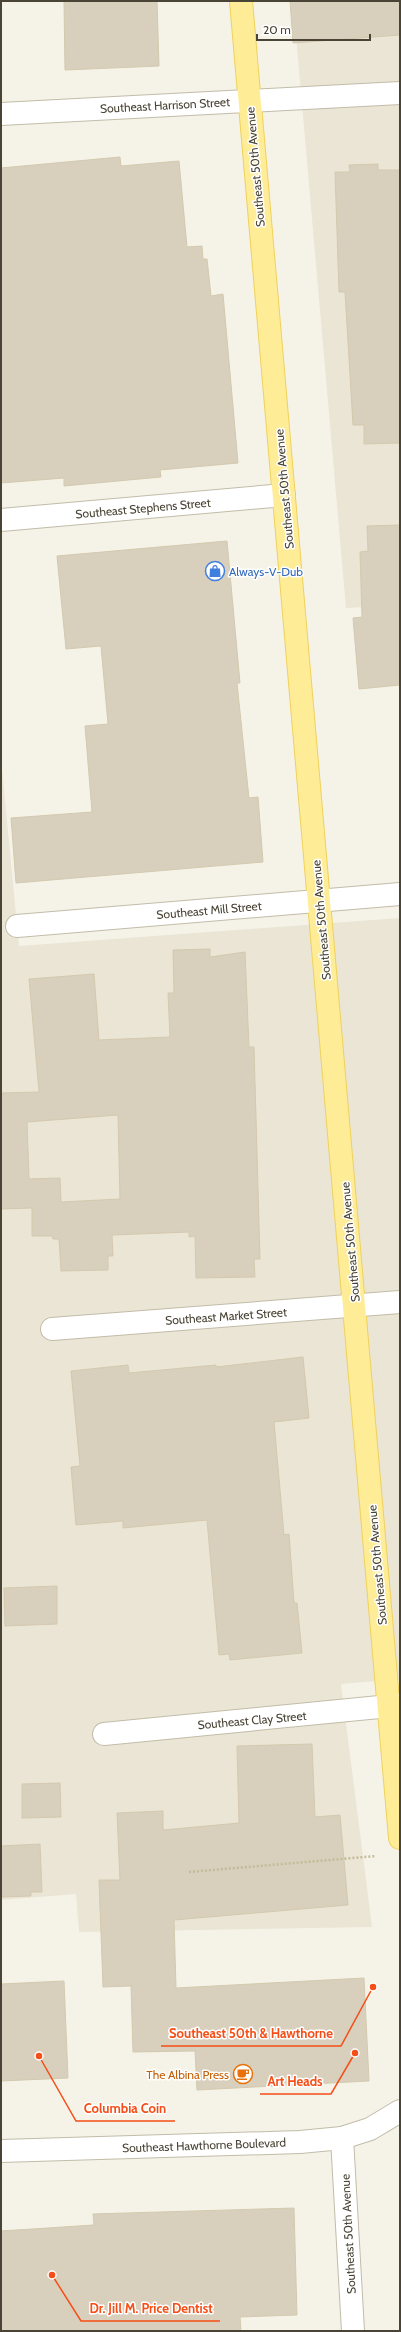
<svg xmlns="http://www.w3.org/2000/svg" width="401" height="2332" font-family="Cabin,sans-serif">
  <style>
    .residential { fill: #eae5d5 }
    .building { fill: #d8d0bc; stroke: #d4c9ae; fill-rule: evenodd }
    .lines { fill: none; stroke-linecap: round; stroke-linejoin: round }
    .minor-casing { stroke: #c2bca9; stroke-width: 24 }
    .major-casing { stroke: #efd15c; stroke-width: 24 }
    .path { stroke: #c5ba99; stroke-width: 2.5; stroke-dasharray: 2 2; stroke-linecap: butt }
    .minor { stroke: #fff; stroke-width: 22 }
    .major { stroke: #ffec97; stroke-width: 22 }
    .labels { text-anchor: middle; dominant-baseline: central; stroke-width: 3; stroke-linejoin: round; paint-order: stroke }
    .street-label { font-size: 12px; fill: #494435; stroke: #fff }
    .shop-label { font-size: 12px; fill: #366cbe; stroke: #fff; text-anchor: start }
    .food-label { font-size: 12px; fill: #c56008; stroke: #fff; text-anchor: end }
    .leader { fill: none; stroke: #f64e17; stroke-width: 1.5 }
    .callout-dot { fill: #f64e17; stroke: #fff; stroke-width: 1.5 }
    .callout-label { font-size: 13px; text-anchor: middle; font-weight: bold; fill: #f64e17; stroke: #fff; stroke-width: 3; stroke-linejoin: round; paint-order: stroke }
  </style>
  <rect width="100%" height="100%" fill="#f5f3e8"/>
  <g class="residential">
    <polygon points="293,1 400,1 400,605 346,608"/>
    <polygon points="1,758 19,946 400,918 400,1679 341,1684 372,1927 79,1932 76,1894 1,1900"/>
  </g>
  <g class="building">
    <polygon points="64,1 157,1 159,66 65,70"/>
    <polygon points="290,1 400,1 400,35 293,43"/>
    <polygon points="120,157 121,166 179,161 187,247 202,246 203,259 207,259 211,296 223,294 238,463 160,470 161,477 107,482 64,486 64,478 1,483 1,168"/>
    <polygon points="378,164 378,170 400,170 400,443 364,444 364,425 353,425 345,292 339,292 335,172 350,172 349,165"/>
    <polygon points="400,525 400,685 359,689 353,618 362,617 360,552 368,551 367,526"/>
    <polygon points="227,541 240,683 237,683 249,798 258,797 263,862 16,883 11,818 92,812 85,726 108,724 101,646 66,649 57,556"/>
    <path d="M 210,949 L 210,957 L 245,952 L 249,1047 L 254,1047 L 260,1259 L 254,1259 L 255,1277 L 196,1278 L 195,1236 L 189,1237 L 189,1232 L 112,1235 L 113,1256 L 108,1256 L 108,1270 L 61,1271 L 59,1239 L 53,1239 L 52,1236 L 32,1236 L 32,1208 L 1,1209 L 1,1093 L 39,1092 L 29,979 L 94,974 L 99,1040 L 170,1037 L 168,993 L 174,993 L 173,950 ZM 118,1115 L 120,1199 L 61,1202 L 60,1178 L 29,1179 L 27,1122 Z"/>
    <polygon points="303,1357 309,1418 274,1422 284,1535 289,1534 294,1603 297,1603 302,1653 230,1660 229,1654 219,1655 207,1520 123,1528 123,1521 76,1525 71,1467 80,1466 71,1371 128,1365 129,1373 216,1365 216,1367"/>
    <polygon points="57,1586 57,1624 5,1626 4,1588"/>
    <polygon points="312,1744 315,1817 340,1815 348,1905 174,1920 176,1988 364,1978 369,2081 197,2090 195,2051 133,2052 131,1986 103,1987 99,1880 120,1880 117,1813 163,1811 163,1830 239,1823 237,1746"/>
    <polygon points="60,1783 61,1817 22,1818 22,1784"/>
    <polygon points="40,1844 42,1892 31,1892 31,1896 1,1897 1,1846"/>
    <polygon points="64,1981 68,2078 1,2081 1,1984"/>
    <polygon points="294,2208 297,2315 240,2317 241,2331 1,2331 1,2231 94,2225 93,2214"/>
  </g>
  <g class="lines">
    <defs>
      <g id="minor">
        <polyline points="1,114 400,93"/>
        <polyline points="1,520 284,495"/>
        <polyline points="17,926 400,894"/>
        <polyline points="52,1329 400,1302"/>
        <polyline points="104,1734 400,1705"/>
        <polyline points="342,2138 353,2331"/>
        <polyline points="1,2151 300,2142 342,2138 370,2129 400,2111"/>
      </g>
      <polyline id="major" points="241,1 400,1838"/>
    </defs>
    <use href="#minor" class="minor-casing"/>
    <use href="#major" class="major-casing"/>
    <polyline class="path" points="189,1872 376,1856"/>
    <use href="#minor" class="minor"/>
    <use href="#major" class="major"/>
  </g>
  <defs>
    <symbol id="shop-ring" viewBox="-11 -11 22 22"><circle r="9.5" fill="#fff" stroke="#3f7fe0" stroke-width="1.5"/><path d="M-5-2.5h2.3a2.7 3.5 0 0 1 5.4 0H5L5.5 6h-11ZM-1.5-2.5h3a1.5 2.3 0 0 0-3 0Z" fill="#3f7fe0"/></symbol>
    <symbol id="cafe-ring" viewBox="-11 -11 22 22"><circle r="9.5" fill="#fff" stroke="#e8710a" stroke-width="1.5"/><path d="M-5.5-4.5H6V0H3Q3 3.5 0 3.5H-2.5Q-5.5 3.5-5.5 0ZM3-3.2v2h1.7v-2ZM-6 4.5H4V6H-6Z" fill="#e8710a"/></symbol>
  </defs>
  <g fill-rule="evenodd">
    <use href="#shop-ring" x="204" y="560" width="22" height="22"/>
    <use href="#cafe-ring" x="232" y="2063" width="22" height="22"/>
  </g>
  <g class="labels">
    <g class="street-label">
      <text transform="translate(165 105) rotate(-3)">Southeast Harrison Street</text>
      <text transform="translate(255 167) rotate(-95)">Southeast 50th Avenue</text>
      <text transform="translate(284 489) rotate(-95)">Southeast 50th Avenue</text>
      <text transform="translate(143 508) rotate(-5)">Southeast Stephens Street</text>
      <text transform="translate(209 910) rotate(-5)">Southeast Mill Street</text>
      <text transform="translate(321 920) rotate(-95)">Southeast 50th Avenue</text>
      <text transform="translate(350 1242) rotate(-95)">Southeast 50th Avenue</text>
      <text transform="translate(226 1316) rotate(-4)">Southeast Market Street</text>
      <text transform="translate(377 1565) rotate(-95)">Southeast 50th Avenue</text>
      <text transform="translate(252 1720) rotate(-5)">Southeast Clay Street</text>
      <text transform="translate(204 2145) rotate(-2)">Southeast Hawthorne Boulevard</text>
      <text transform="translate(348 2234) rotate(-93)">Southeast 50th Avenue</text>
    </g>
    <g class="shop-label">
      <text x="229" y="571">Always-V-Dub</text>
    </g>
    <g class="food-label">
      <text x="229" y="2074">The Albina Press</text>
    </g>
  </g>
  <path class="leader" d="M373 1987L341 2046H161M355 2053L331 2094H260M39 2056L76 2121H175M52 2275L81 2321H220"/>
  <g class="callout-dot">
    <circle cx="373" cy="1987" r="4"/>
    <circle cx="355" cy="2053" r="4"/>
    <circle cx="39" cy="2056" r="4"/>
    <circle cx="52" cy="2275" r="4"/>
  </g>
  <g class="callout-label">
    <text x="251" y="2038">Southeast 50th &amp; Hawthorne</text>
    <text x="295" y="2086">Art Heads</text>
    <text x="125" y="2113">Columbia Coin</text>
    <text x="151" y="2313">Dr. Jill M. Price Dentist</text>
  </g>
  <rect width="401" height="2332" fill="none" stroke="#494435" stroke-width="4"/>
  <path d="M257 34v6h113v-6" fill="none" stroke="#494435" stroke-width="2"/>
  <text x="263" y="34" font-size="12" fill="#494435" stroke="#ffffff" stroke-width="3" paint-order="stroke">20 m</text>
</svg>
